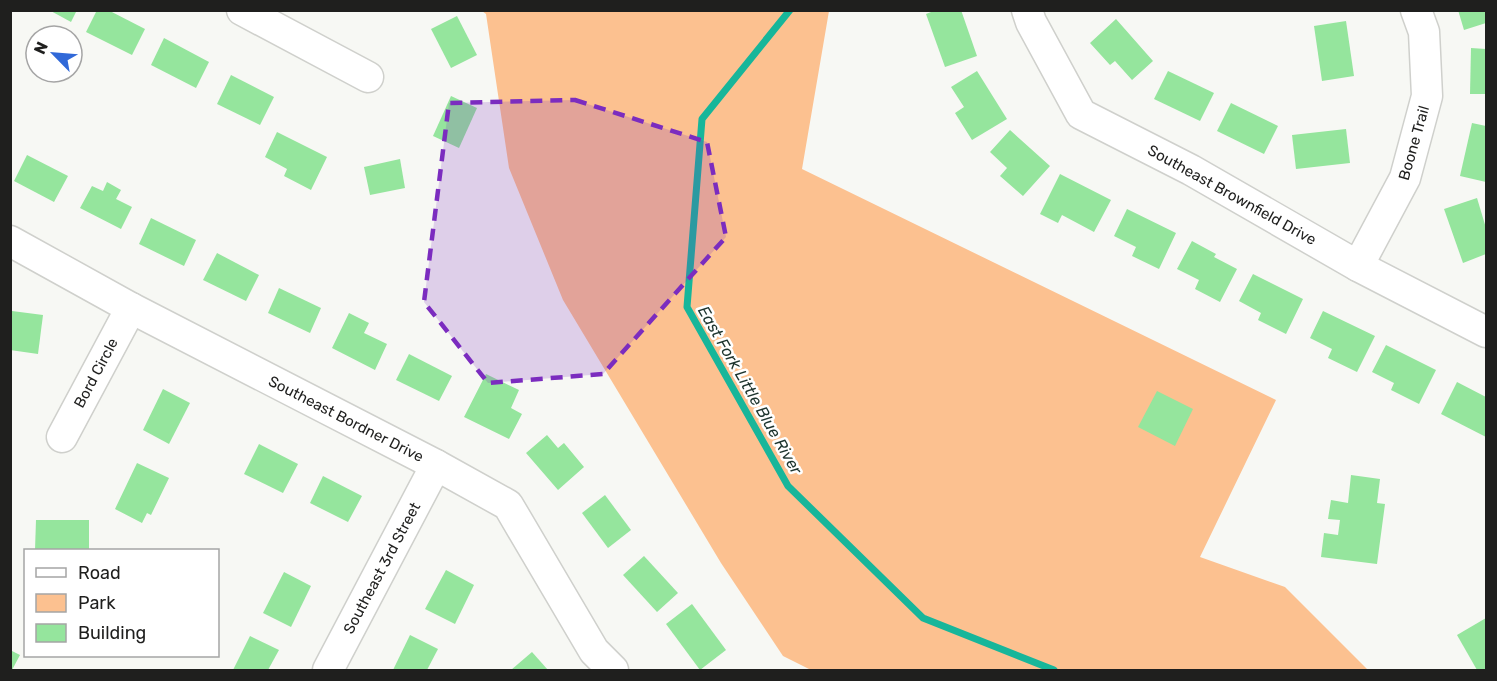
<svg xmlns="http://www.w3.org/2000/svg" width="1497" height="681" font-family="Rubik,sans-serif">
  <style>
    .green { fill: #fcc190 }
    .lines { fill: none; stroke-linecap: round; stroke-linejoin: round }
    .stream { stroke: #17b69a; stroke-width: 7 }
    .building { fill: #95e59d }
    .minor-casing { stroke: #cfd0cc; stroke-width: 33 }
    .minor { stroke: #fff; stroke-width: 30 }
    .marked { fill: #7b2cbf; fill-opacity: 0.2; stroke: #7b2cbf; stroke-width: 4.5; stroke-dasharray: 12 8; stroke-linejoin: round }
    .labels { text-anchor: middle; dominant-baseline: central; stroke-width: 5; stroke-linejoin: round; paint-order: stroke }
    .street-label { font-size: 15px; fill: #1f1f1e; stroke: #fff }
    .water-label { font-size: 16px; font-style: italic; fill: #1d342e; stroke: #fff }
  </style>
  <rect width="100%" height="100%" fill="#f7f8f4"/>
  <polygon class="green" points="482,11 829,11 802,169 1276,400 1200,557 1285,587 1368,670 811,670 783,656 721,563 563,300 509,168 486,14"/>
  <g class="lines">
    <polyline class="stream" points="790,10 702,119 687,307 788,486 923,618 1054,670"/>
  </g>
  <g class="building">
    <polygon points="49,10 77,10 71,22"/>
    <polygon points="97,10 108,10 145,29 132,55 86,32"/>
    <polygon points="936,10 961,10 977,56 945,67 926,14"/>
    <polygon points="1458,10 1486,10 1486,23 1464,30"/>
    <polygon points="457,16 477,55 451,68 431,29"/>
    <polygon points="1116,19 1153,61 1132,80 1115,61 1110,65 1090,43"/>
    <polygon points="1346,21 1354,76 1322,81 1314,26"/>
    <polygon points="164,38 209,62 196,88 151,65"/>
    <polygon points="1471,48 1486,49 1486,94 1470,94"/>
    <polygon points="977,71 1007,119 972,140 955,113 964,107 951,87"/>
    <polygon points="1168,71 1214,93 1200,121 1154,99"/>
    <polygon points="231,75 274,97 260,125 217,104"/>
    <polygon points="451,96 477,108 459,148 433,136"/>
    <polygon points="1231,103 1278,126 1264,154 1217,131"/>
    <polygon points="1472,123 1486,126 1486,182 1460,176"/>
    <polygon points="1346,129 1350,163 1296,169 1292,135"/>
    <polygon points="1010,130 1050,166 1023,196 1000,176 1007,168 990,152"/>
    <polygon points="277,132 327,157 311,190 284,176 287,169 265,157"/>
    <polygon points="27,155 68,176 54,202 14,181"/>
    <polygon points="400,159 405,188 370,195 364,167"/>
    <polygon points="1060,174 1111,200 1094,232 1062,215 1058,223 1040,214"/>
    <polygon points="107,182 121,190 116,199 132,207 121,229 80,208 92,186 103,191"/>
    <polygon points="1477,198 1486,228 1486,254 1463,263 1444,209"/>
    <polygon points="1127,209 1176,233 1159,269 1132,256 1136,247 1114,236"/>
    <polygon points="151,218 196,240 184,266 139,244"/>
    <polygon points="1192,241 1216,254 1214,257 1237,269 1220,302 1195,289 1199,280 1177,269"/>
    <polygon points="217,253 259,275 246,301 203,280"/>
    <polygon points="1253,274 1303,299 1286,334 1258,320 1261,313 1239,301"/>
    <polygon points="279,288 321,308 310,333 268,313"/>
    <polygon points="12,311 43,315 38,354 10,350"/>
    <polygon points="1323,311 1375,336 1357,372 1328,358 1332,349 1310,338"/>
    <polygon points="349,313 369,323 364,333 387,344 375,370 332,348"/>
    <polygon points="1386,345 1436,370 1419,404 1391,390 1394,383 1372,372"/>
    <polygon points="409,354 452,376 439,401 396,380"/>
    <polygon points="486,374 519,390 511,408 522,414 509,439 464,417"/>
    <polygon points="1457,382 1486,397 1486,437 1441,414"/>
    <polygon points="163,389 190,403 169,444 143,430"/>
    <polygon points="1157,391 1193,409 1175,446 1138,427"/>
    <polygon points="547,435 558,448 564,443 584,467 558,490 526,453"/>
    <polygon points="259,444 298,464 283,493 244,474"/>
    <polygon points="137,463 169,478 151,515 147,513 142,523 115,509"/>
    <polygon points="1351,475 1380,479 1377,503 1385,504 1377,564 1321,557 1324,533 1338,535 1340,520 1328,519 1331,500 1348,503"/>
    <polygon points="323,476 362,496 348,522 310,503"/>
    <polygon points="605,495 631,530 608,548 582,513"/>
    <polygon points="36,520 89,520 89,550 35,550"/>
    <polygon points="644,556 678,593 657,612 623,575"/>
    <polygon points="446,570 474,585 455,624 425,609"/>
    <polygon points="284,572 311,586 291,627 263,613"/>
    <polygon points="692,604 726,650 700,670 666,624"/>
    <polygon points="1486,618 1486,670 1477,670 1457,635"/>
    <polygon points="410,635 438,649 427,670 393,670"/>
    <polygon points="250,636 279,650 268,670 233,670"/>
    <polygon points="10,650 20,655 12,670 10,670"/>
    <polygon points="532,652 548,670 511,670"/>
  </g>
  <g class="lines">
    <defs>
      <g id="minor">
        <polyline points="242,10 368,77"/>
        <polyline points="1027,10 1031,22 1081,114 1191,170 1358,266 1486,332"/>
        <polyline points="10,241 131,308 436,465 508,505 594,651 613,670"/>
        <polyline points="1358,266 1405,178 1427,96 1424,32 1416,10"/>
        <polyline points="62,437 131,308"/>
        <polyline points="328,670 436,465"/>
      </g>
    </defs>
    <use href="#minor" class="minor-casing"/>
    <use href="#minor" class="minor"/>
  </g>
  <path class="marked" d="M 575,100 L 707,142 L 726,237 L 603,374 L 488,383 L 424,302 L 449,103 Z"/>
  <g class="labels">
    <g class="street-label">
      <text transform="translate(1414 143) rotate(-74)">Boone Trail</text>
      <text transform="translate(1232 195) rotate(29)">Southeast Brownfield Drive</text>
      <text transform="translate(96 373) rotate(-62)">Bord Circle</text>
      <text transform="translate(346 419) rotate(27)">Southeast Bordner Drive</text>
      <text transform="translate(382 568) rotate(-62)">Southeast 3rd Street</text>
    </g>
    <g class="water-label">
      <text transform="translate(750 390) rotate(60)">East Fork Little Blue River</text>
    </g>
  </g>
  <rect width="1497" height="681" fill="none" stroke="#1f1f1e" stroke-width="24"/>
  <rect x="24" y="549" width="195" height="108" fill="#ffffff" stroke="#a5a5a5" stroke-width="1.5"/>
  <rect x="36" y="568" width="30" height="9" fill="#ffffff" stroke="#a5a5a5" stroke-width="1.5"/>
  <text x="78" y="579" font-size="18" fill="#1f1f1e">Road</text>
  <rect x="36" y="594" width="30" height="18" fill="#fcc190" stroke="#a5a5a5" stroke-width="1.5"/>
  <text x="78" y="609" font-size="18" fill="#1f1f1e">Park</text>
  <rect x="36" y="624" width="30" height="18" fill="#95e59d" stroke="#a5a5a5" stroke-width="1.5"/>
  <text x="78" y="639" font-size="18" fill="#1f1f1e">Building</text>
  <g transform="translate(54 54) rotate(295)"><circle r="28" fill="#ffffff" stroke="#a5a5a5" stroke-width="1.5"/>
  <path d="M0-4.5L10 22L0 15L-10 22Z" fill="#3169d8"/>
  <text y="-9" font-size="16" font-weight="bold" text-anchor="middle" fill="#1f1f1e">N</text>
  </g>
</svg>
